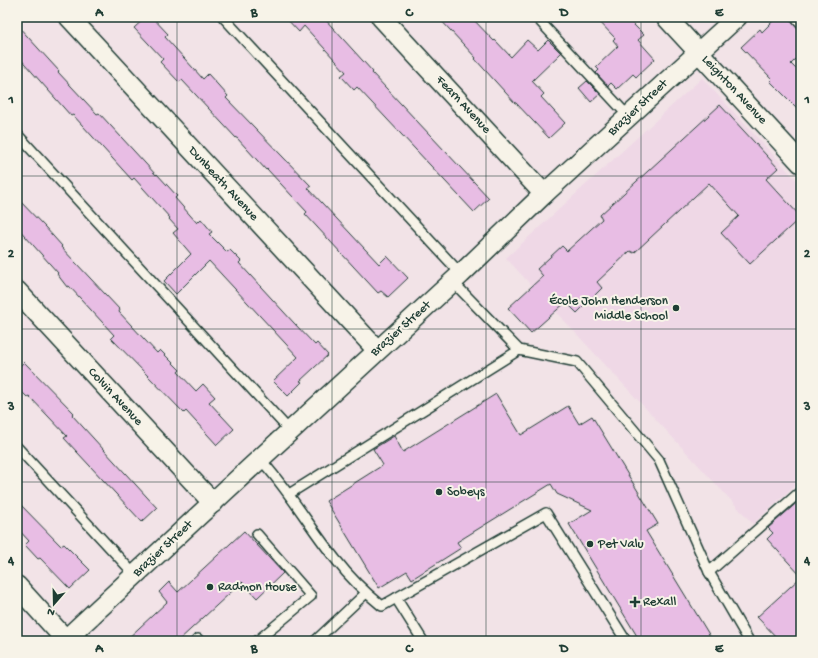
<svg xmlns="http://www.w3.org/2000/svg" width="818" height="658" font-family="'Gochi Hand',sans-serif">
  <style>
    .built { fill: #efd8e6 }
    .building { fill: #e8bde4; stroke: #1f3d34 }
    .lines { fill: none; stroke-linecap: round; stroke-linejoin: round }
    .service-casing { stroke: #1f3d34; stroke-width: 12 }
    .minor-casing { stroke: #1f3d34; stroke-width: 22 }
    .service { stroke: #f7f3e8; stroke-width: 9 }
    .minor { stroke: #f7f3e8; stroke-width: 19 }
    .grid { fill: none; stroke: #1f3d34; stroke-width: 1; stroke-opacity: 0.55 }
    .poi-dot { fill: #1f3d34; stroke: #f7f3e8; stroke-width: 1.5 }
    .labels { text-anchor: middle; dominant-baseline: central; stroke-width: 4; stroke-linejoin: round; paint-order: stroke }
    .street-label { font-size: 13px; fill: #1f3d34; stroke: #f7f3e8 }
    .poi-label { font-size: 13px; fill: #1f3d34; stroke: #f7f3e8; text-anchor: start }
    .neatline { fill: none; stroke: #1f3d34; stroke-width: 1.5 }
    .grid-label { font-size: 13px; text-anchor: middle; font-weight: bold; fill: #1f3d34 }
  </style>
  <rect width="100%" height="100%" fill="#f2e3e7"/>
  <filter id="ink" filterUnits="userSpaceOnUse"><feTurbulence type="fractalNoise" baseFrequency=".025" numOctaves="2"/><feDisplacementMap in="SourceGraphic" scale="8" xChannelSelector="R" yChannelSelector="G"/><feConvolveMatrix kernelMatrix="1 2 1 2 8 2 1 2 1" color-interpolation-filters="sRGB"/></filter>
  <g filter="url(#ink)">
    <polygon class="built" points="702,78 801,185 801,480 753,524 506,258"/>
    <g class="building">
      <polygon points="146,17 152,17 168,34 165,37 203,79 208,74 228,96 226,98 311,186 308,188 379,264 387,256 408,278 388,297 381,291 378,293 305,214 307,212 267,169 266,170 237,138 236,138 182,80 179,82 160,62 163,59 134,28"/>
      <polygon points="285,17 323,17 373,72 372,73 489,198 474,212 357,87 354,90 341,76 346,72 304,26 299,32"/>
      <polygon points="438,17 471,17 494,41 495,40 511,57 527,40 538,50 548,40 561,53 532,81 544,94 541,97 565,123 549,138 516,103 515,103 475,59 476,58"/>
      <polygon points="595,17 626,17 644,35 638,40 655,59 636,77 633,74 617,89 611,83 608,86 596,73 599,70 596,67 618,46 613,40 615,38"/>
      <polygon points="777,17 787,17 801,33 801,54 791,64 801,74 801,112 770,81 772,79 741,47 760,29 762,32"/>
      <polygon points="17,25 59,71 58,72 97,114 99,113 156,175 157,174 177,196 175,198 197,223 201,219 212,232 209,234 227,252 230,250 241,261 239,263 294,323 315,345 317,343 328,355 300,381 302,382 288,396 273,381 298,357 209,261 176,294 164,281 191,254 173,233 178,229 169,219 170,218 134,178 132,180 73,115 71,116 17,55"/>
      <polygon points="587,81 600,94 591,102 579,88"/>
      <polygon points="720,105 778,168 766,179 801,217 750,264 721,233 739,216 709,183 634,253 630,251 597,282 602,288 577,313 566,302 531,333 508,308 543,276 537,269 562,246 567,251 602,219 600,215"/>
      <polygon points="17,198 45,227 62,246 61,247 120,310 119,312 157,353 160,350 180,370 178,372 196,391 203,384 215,397 209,402 234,429 217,445 186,411 184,413 111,338 114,335 69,286 67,287 57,274 58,273 17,227"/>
      <polygon points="24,362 74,413 72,415 157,508 142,522 64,438 67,436 29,396 27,397 17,387 17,369"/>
      <polygon points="496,394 521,435 568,406 579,424 592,416 658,524 646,531 713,641 640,641 569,524 592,510 557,494 551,484 457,542 461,548 412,579 407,571 379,588 326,501 383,465 373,449 394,436 403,452"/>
      <polygon points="801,499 801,576 767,539 773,533 768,528"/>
      <polygon points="17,501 61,546 64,544 90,570 70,589 40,558 38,559 25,545 29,541 17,528"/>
      <polygon points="244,531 283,573 257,598 242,582 178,641 125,641 167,602 159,592 169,582 178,592"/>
      <polygon points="801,577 801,641 780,641 757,617"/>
    </g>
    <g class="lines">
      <defs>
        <g id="service">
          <polyline points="223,17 461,274"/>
          <polyline points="536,17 629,117"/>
          <polyline points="795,17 801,23"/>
          <polyline points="17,134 290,431"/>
          <polyline points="453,282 519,350 577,362 659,460 709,572 749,641"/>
          <polyline points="17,447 135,575"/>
          <path d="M 260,459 C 289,490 310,528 337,561 C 350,578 366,593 382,606 L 546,513 L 626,641"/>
          <polyline points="289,494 519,350"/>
          <polyline points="257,534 311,596 257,641"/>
          <polyline points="709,572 801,491"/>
          <polyline points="396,598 423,641"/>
          <polyline points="75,631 85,641"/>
          <polyline points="196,641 198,639"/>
          <polyline points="315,641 366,593"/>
        </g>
        <g id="minor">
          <polyline points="69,17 377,350"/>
          <polyline points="381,17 544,194"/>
          <polyline points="666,17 801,163"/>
          <polyline points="17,291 213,503"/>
          <polyline points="17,586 66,640"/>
          <polyline points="64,641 224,492 461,274 544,194 737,17"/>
        </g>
      </defs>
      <use href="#service" class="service-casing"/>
      <use href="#minor" class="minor-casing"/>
      <use href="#service" class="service"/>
      <use href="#minor" class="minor"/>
    </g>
  </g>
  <path class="grid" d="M 177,17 L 177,641M 332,17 L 332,641M 486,17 L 486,641M 641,17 L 641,641M 17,176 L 801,176M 17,329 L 801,329M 17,482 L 801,482"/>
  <g class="poi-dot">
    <circle cx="676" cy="308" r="4"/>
    <circle cx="439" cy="492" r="4"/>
    <circle cx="590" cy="544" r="4"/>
    <circle cx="210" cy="587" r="4"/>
    <path d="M633 596h4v4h4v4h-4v4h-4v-4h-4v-4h4z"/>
  </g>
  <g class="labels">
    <g class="street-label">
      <text transform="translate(734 90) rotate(47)">Leighton Avenue</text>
      <text transform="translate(463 105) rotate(47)">Fearn Avenue</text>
      <text transform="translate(638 108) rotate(-43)">Brazier Street</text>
      <text transform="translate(223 184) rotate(47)">Dunbeath Avenue</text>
      <text transform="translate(401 329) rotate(-42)">Brazier Street</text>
      <text transform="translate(115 397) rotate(47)">Colvin Avenue</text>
      <text transform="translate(163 549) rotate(-43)">Brazier Street</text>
    </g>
    <g class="poi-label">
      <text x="668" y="301" text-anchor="end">École John Henderson<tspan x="668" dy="15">Middle School</tspan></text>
      <text x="447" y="492">Sobeys</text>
      <text x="598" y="544">Pet Valu</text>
      <text x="218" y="587">Radmon House</text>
      <text x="643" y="602">Rexall</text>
    </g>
  </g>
  <rect width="818" height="658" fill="none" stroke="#f7f3e8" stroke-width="44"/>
  <g transform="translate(54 604) rotate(200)" stroke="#f7f3e8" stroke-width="3" paint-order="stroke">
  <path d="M0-3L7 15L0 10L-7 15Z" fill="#1f3d34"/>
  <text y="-6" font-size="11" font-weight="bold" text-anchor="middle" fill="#1f3d34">N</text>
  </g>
  <rect x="22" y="22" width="774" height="614" class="neatline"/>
  <g class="grid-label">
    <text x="99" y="16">A</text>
    <text x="254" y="16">B</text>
    <text x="409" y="16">C</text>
    <text x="564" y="16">D</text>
    <text x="719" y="16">E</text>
    <text x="11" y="103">1</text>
    <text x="807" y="103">1</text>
    <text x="11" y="257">2</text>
    <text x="807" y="257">2</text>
    <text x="11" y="410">3</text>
    <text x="807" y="410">3</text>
    <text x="11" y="564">4</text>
    <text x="807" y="564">4</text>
    <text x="99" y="652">A</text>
    <text x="254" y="652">B</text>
    <text x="409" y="652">C</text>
    <text x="564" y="652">D</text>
    <text x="719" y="652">E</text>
  </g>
</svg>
